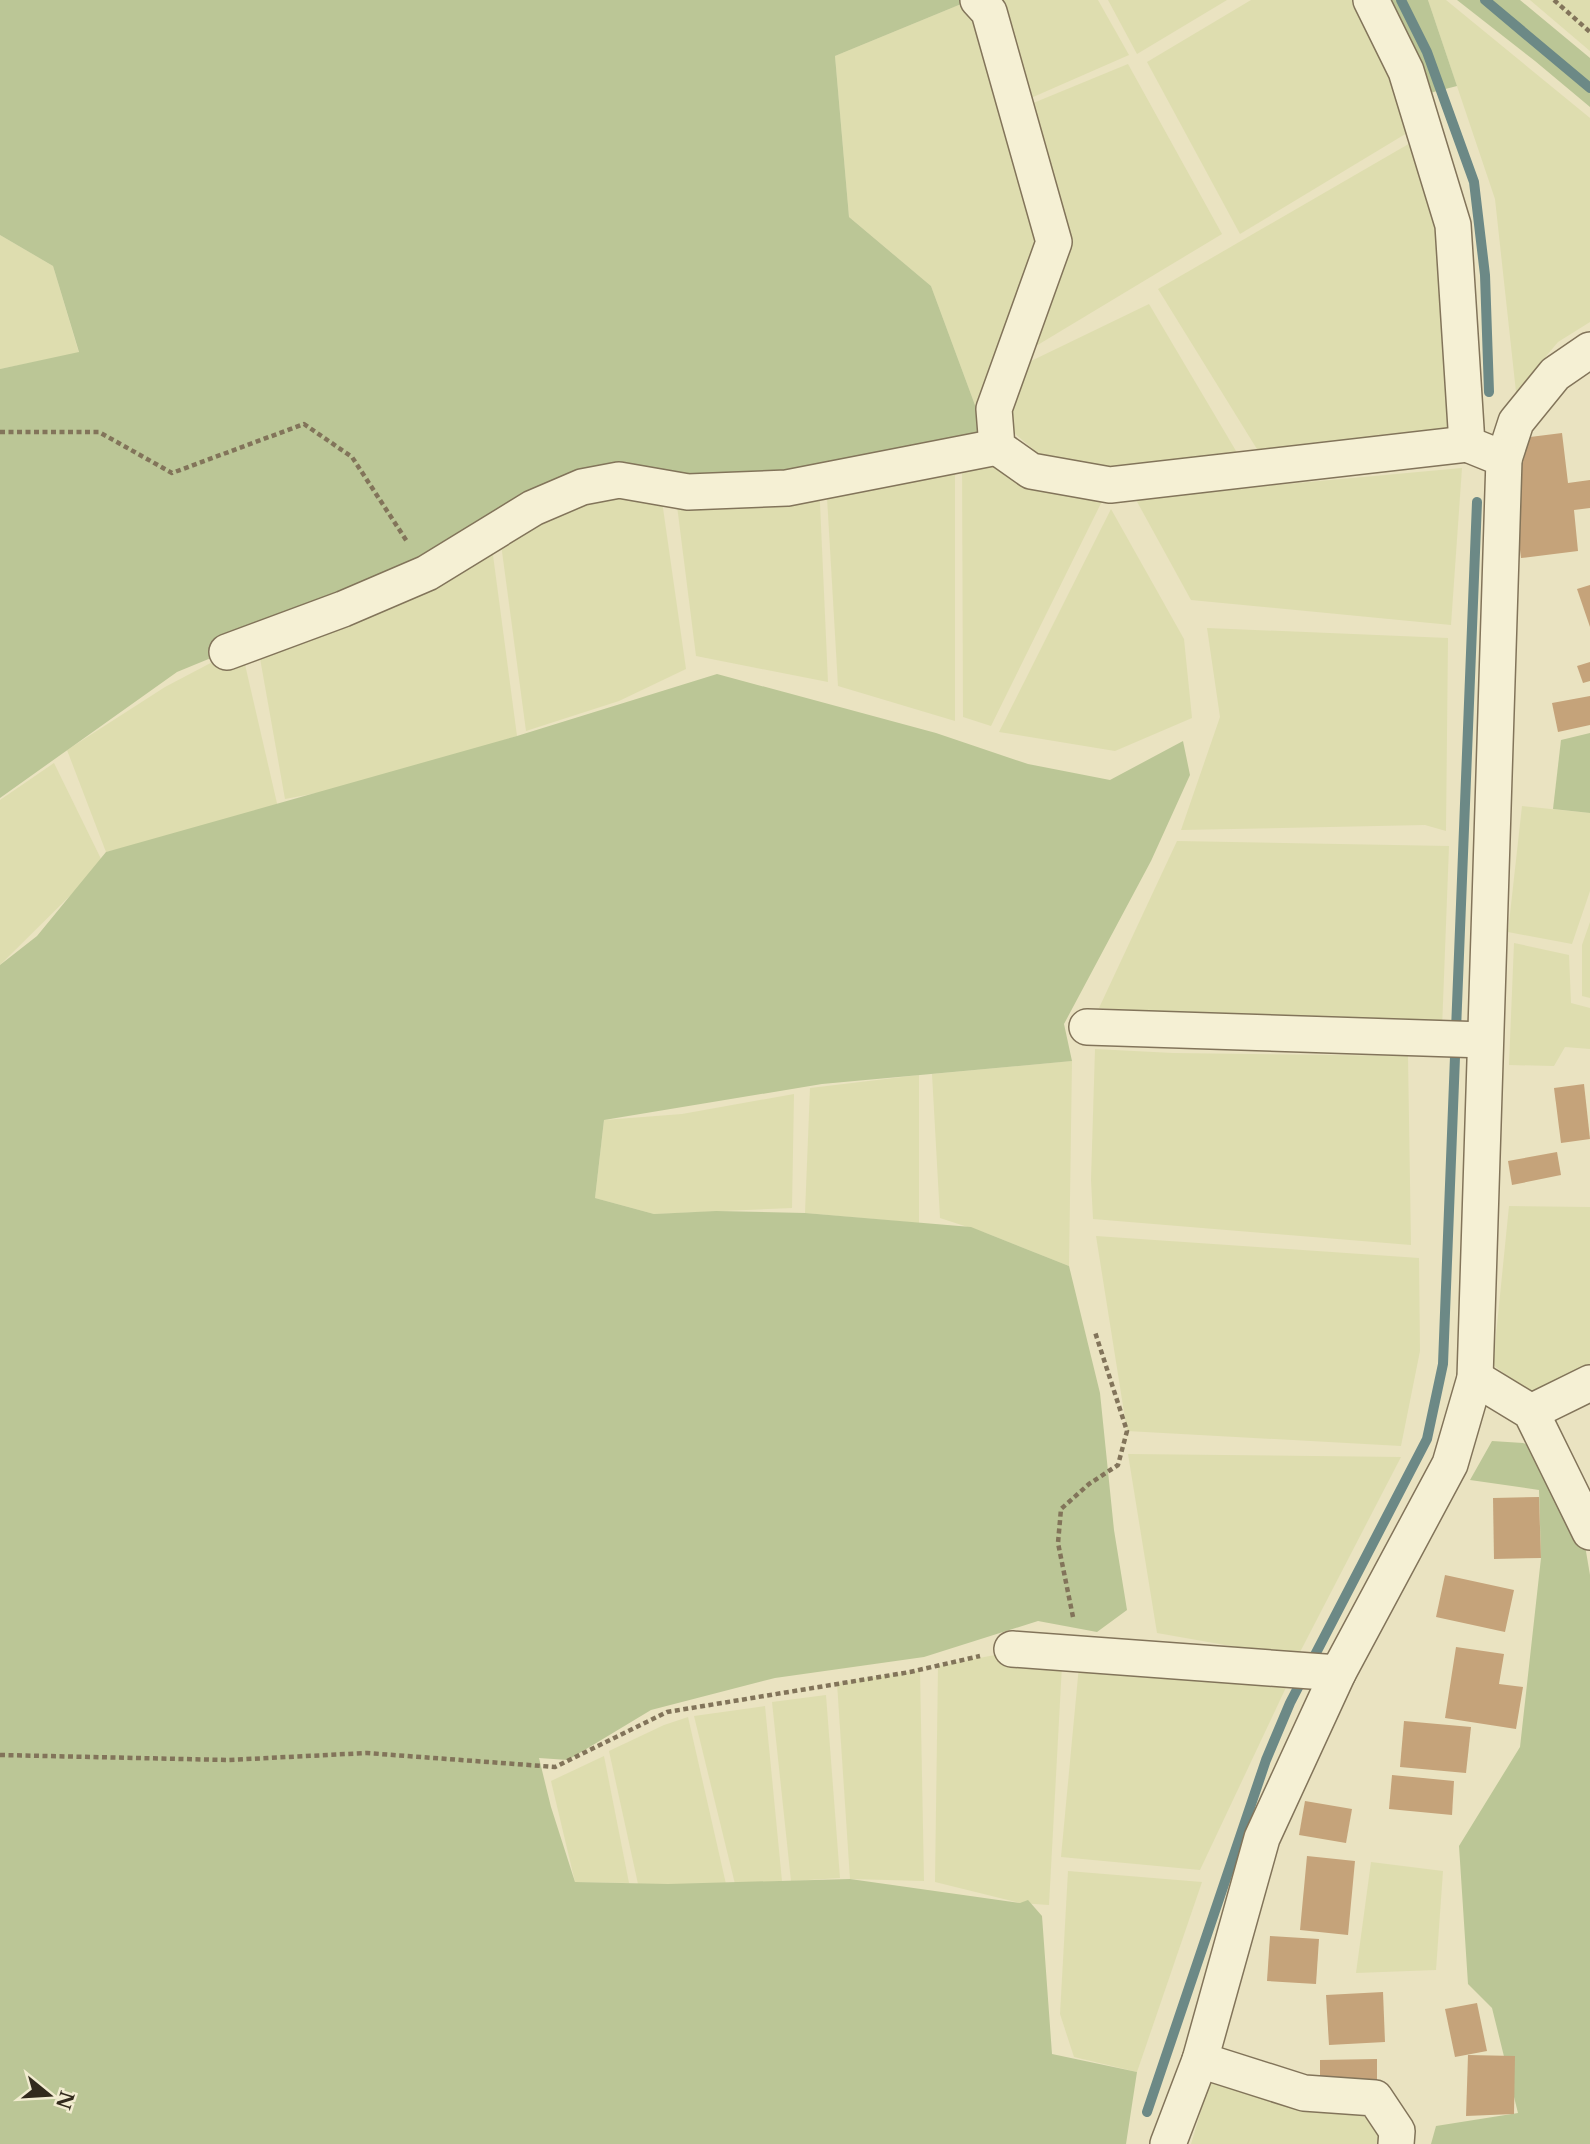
<svg xmlns="http://www.w3.org/2000/svg" width="1590" height="2144" font-family="'Libre Baskerville',serif">
  <style>
    .farmland { fill: #deddaf }
    .green { fill: #bbc696 }
    .lines { fill: none; stroke-linecap: round; stroke-linejoin: round }
    .stream { stroke: #6c8986; stroke-width: 10 }
    .building { fill: #c5a37a }
    .minor-casing { stroke: #82745a; stroke-width: 38 }
    .path { stroke: #82745a; stroke-width: 4.5; stroke-dasharray: 5 3.5; stroke-linecap: butt }
    .minor { stroke: #f5f0d4; stroke-width: 35 }
  </style>
  <rect width="100%" height="100%" fill="#eae3c1"/>
  <g class="farmland">
    <polygon points="971,0 1040,247 989,443 931,286 849,217 835,56"/>
    <polygon points="988,0 1098,0 1129,55 1024,101"/>
    <polygon points="1108,0 1227,0 1137,54"/>
    <polygon points="1251,0 1353,0 1381,55 1407,133 1240,234 1147,62"/>
    <polygon points="1428,0 1446,0 1590,118 1590,322 1558,342 1516,392 1495,199"/>
    <polygon points="1530,0 1590,0 1590,51"/>
    <polygon points="1128,64 1222,234 1026,352 1069,243 1026,106"/>
    <polygon points="1412,142 1441,239 1453,431 1260,454 1158,289"/>
    <polygon points="0,235 53,266 79,353 0,369"/>
    <polygon points="1149,304 1239,456 1104,472 1037,453 1011,430 1011,403 1029,362"/>
    <polygon points="962,454 1110,485 991,726 963,717"/>
    <polygon points="955,455 955,721 838,686 826,480"/>
    <polygon points="1462,468 1451,625 1191,600 1135,498"/>
    <polygon points="819,481 828,682 696,656 675,490"/>
    <polygon points="660,487 686,669 619,701 526,731 499,529 578,488"/>
    <polygon points="1111,509 1184,639 1192,718 1115,751 999,732"/>
    <polygon points="491,540 517,736 376,782 285,799 258,647"/>
    <polygon points="1207,628 1448,638 1446,831 1425,825 1181,830 1220,717"/>
    <polygon points="241,647 279,812 106,852 67,750 165,687"/>
    <polygon points="54,763 103,863 0,965 0,800"/>
    <polygon points="1522,806 1590,813 1590,891 1572,944 1508,932"/>
    <polygon points="1177,841 1449,846 1442,1029 1099,1008"/>
    <polygon points="1590,922 1590,998 1582,996 1582,945"/>
    <polygon points="1514,943 1569,955 1571,1003 1590,1008 1590,1049 1565,1047 1554,1066 1509,1065"/>
    <polygon points="1095,1049 1173,1053 1408,1056 1411,1245 1093,1219 1091,1180"/>
    <polygon points="1072,1061 1069,1266 986,1233 940,1218 932,1074"/>
    <polygon points="919,1075 919,1223 805,1213 810,1088"/>
    <polygon points="794,1094 792,1208 654,1214 595,1198 604,1120 682,1114"/>
    <polygon points="1509,1206 1590,1207 1590,1365 1532,1395 1493,1365"/>
    <polygon points="1096,1236 1419,1258 1420,1351 1401,1446 1127,1431"/>
    <polygon points="1128,1454 1401,1457 1299,1654 1288,1656 1157,1633"/>
    <polygon points="1021,1650 1062,1665 1049,1905 1020,1903 935,1882 938,1666"/>
    <polygon points="1079,1666 1290,1679 1200,1870 1061,1857"/>
    <polygon points="920,1670 924,1881 850,1879 837,1683"/>
    <polygon points="826,1695 840,1878 791,1881 772,1702"/>
    <polygon points="765,1706 782,1881 735,1884 694,1716"/>
    <polygon points="688,1717 726,1884 638,1884 609,1751 664,1725"/>
    <polygon points="604,1756 629,1883 575,1882 551,1781"/>
    <polygon points="1371,1862 1443,1871 1436,1970 1356,1973"/>
    <polygon points="1068,1871 1202,1882 1137,2072 1074,2057 1060,2014"/>
    <polygon points="1210,2081 1277,2104 1356,2109 1379,2130 1379,2144 1191,2144"/>
  </g>
  <g class="green">
    <polygon points="0,0 971,0 835,56 849,217 931,286 989,443 826,475 631,482 445,562 177,672 0,798 0,369 79,352 53,266 0,235"/>
    <polygon points="1380,0 1428,0 1457,86 1414,97"/>
    <polygon points="1457,0 1520,0 1590,58 1590,107 1535,61"/>
    <polygon points="717,674 936,733 1028,764 1110,780 1183,741 1190,775 1151,861 1064,1024 1072,1061 822,1084 604,1120 595,1198 654,1214 716,1211 805,1213 971,1227 1069,1266 1100,1393 1114,1530 1127,1610 1097,1632 1038,1621 924,1657 775,1678 651,1710 568,1760 539,1758 551,1807 575,1882 668,1884 850,1879 1020,1903 1028,1900 1042,1916 1052,2054 1137,2072 1126,2144 0,2144 0,965 37,936 106,852 517,736"/>
    <polygon points="1590,733 1590,813 1553,809 1561,740"/>
    <polygon points="1492,1441 1523,1443 1548,1452 1579,1510 1590,1575 1590,2144 1431,2144 1436,2126 1518,2113 1492,2008 1468,1984 1459,1846 1520,1747 1541,1558 1539,1490 1470,1480"/>
  </g>
  <g class="lines">
    <g class="stream">
      <polyline points="1401,0 1427,52 1474,182 1485,275 1489,392"/>
      <polyline points="1485,0 1590,88"/>
      <polyline points="1456,1030 1477,502"/>
      <polyline points="1147,2112 1266,1760 1290,1703 1427,1439 1443,1364 1455,1057"/>
    </g>
  </g>
  <g class="building">
    <polygon points="1562,433 1568,483 1590,480 1590,508 1574,510 1578,551 1521,558 1510,469 1515,439"/>
    <polygon points="1590,585 1590,627 1577,589"/>
    <polygon points="1590,662 1590,681 1583,683 1577,666"/>
    <polygon points="1590,696 1590,725 1558,732 1552,703"/>
    <polygon points="1584,1084 1590,1139 1561,1143 1554,1088"/>
    <polygon points="1557,1152 1561,1175 1512,1185 1508,1161"/>
    <polygon points="1539,1497 1541,1558 1494,1559 1493,1498"/>
    <polygon points="1445,1575 1514,1590 1505,1632 1436,1617"/>
    <polygon points="1456,1647 1504,1654 1499,1684 1523,1687 1516,1729 1445,1718"/>
    <polygon points="1404,1721 1471,1727 1466,1773 1400,1767"/>
    <polygon points="1392,1775 1454,1781 1452,1815 1389,1809"/>
    <polygon points="1305,1801 1352,1809 1346,1843 1299,1835"/>
    <polygon points="1307,1856 1355,1861 1348,1935 1300,1930"/>
    <polygon points="1270,1936 1319,1939 1316,1984 1267,1981"/>
    <polygon points="1383,1992 1385,2042 1329,2045 1326,1995"/>
    <polygon points="1477,2003 1487,2051 1455,2057 1445,2009"/>
    <polygon points="1468,2055 1515,2056 1514,2114 1466,2116"/>
    <polygon points="1377,2059 1377,2092 1320,2094 1320,2060"/>
  </g>
  <g class="lines">
    <defs>
      <g id="minor">
        <polyline points="978,0 989,12 1054,242 994,409 997,447 1031,471 1110,485 1467,444"/>
        <polyline points="1504,459 1516,422 1555,374 1590,350"/>
        <polyline points="227,652 343,609 427,573 533,508 582,487 619,480 688,492 787,488 997,447"/>
        <polyline points="1087,1027 1485,1040"/>
        <polyline points="1475,1378 1531,1412 1590,1532"/>
        <polyline points="1531,1412 1590,1383"/>
        <polyline points="1012,1649 1338,1673"/>
        <polyline points="1200,2060 1304,2093 1375,2098 1397,2131 1396,2144"/>
        <polyline points="1168,2144 1200,2060 1262,1838 1338,1673 1450,1464 1475,1378 1504,459 1467,444 1453,225 1406,71 1371,0"/>
      </g>
    </defs>
    <use href="#minor" class="minor-casing"/>
    <g class="path">
      <polyline points="1554,0 1590,32"/>
      <polyline points="0,432 99,432 172,473 304,424 352,457 408,543"/>
      <polyline points="1073,1617 1058,1543 1061,1509 1089,1484 1118,1465 1127,1431 1095,1332"/>
      <polyline points="0,1755 228,1760 367,1753 555,1767 667,1712 910,1672 980,1656"/>
    </g>
    <use href="#minor" class="minor"/>
  </g>
  <g transform="translate(49 2095) rotate(108)" stroke="#f2ecd0" stroke-width="5" paint-order="stroke">
  <path d="M0-5L12 26L0 18L-12 26Z" fill="#322a1d"/>
  <text y="-10" font-size="19" font-weight="bold" text-anchor="middle" fill="#322a1d">N</text>
  </g>
</svg>
